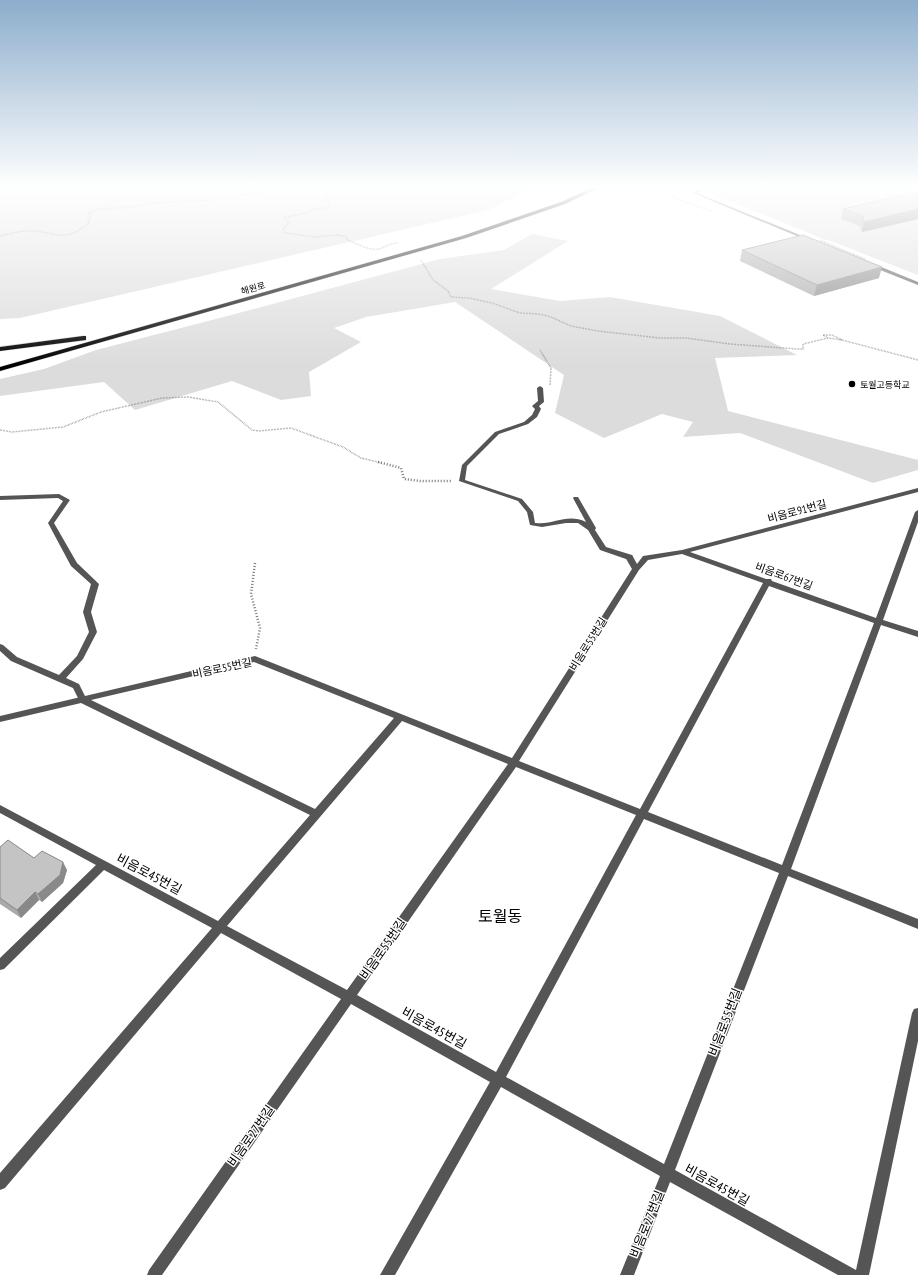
<svg xmlns="http://www.w3.org/2000/svg" width="918" height="1275" font-family="'PT Sans Narrow','Noto Sans KR',sans-serif">
  <style>
    .green { fill: #dcdcdc }
    .lines { fill: none; stroke-linecap: round; stroke-linejoin: round }
    .trunk-casing { stroke: #dbdbdb; stroke-width: 1 }
    .path-far1 { stroke: #777; stroke-width: 1.5; stroke-dasharray: 0.5 1; stroke-linecap: butt }
    .path { stroke: #777; stroke-width: 2.5; stroke-dasharray: 1 2; stroke-linecap: butt }
    .service { fill: #555; fill-rule: evenodd }
    .minor { fill: #555; fill-rule: evenodd }
    .trunk { fill: #000; fill-rule: evenodd }
    .wall { fill: #a9a9a9 }
    .shaded-wall { fill: #898989 }
    .building { fill: #c4c4c4; stroke: #898989 }
    .poi-dot { fill: #000; stroke: #fff; stroke-width: 1.5 }
    .labels { text-anchor: middle; dominant-baseline: central; stroke-width: 3; stroke-linejoin: round; paint-order: stroke }
    .far-street-label { font-size: 9px; fill: #000; stroke: #fff }
    .far-poi-label { font-size: 9px; fill: #000; stroke: #fff; text-anchor: start }
    .street-label { font-size: 11px; fill: #000; stroke: #fff }
    .near-street-label { font-size: 13px; fill: #000; stroke: #fff }
    .near-quarter-label { font-size: 16px; fill: #000; stroke: #fff }
  </style>
  <rect width="100%" height="100%" fill="#fff"/>
  <g class="green">
    <polygon points="0,187 536,187 488,210 20,318 0,319"/>
    <polygon points="695,187 918,187 918,275 828,240 825,240 807,232"/>
    <polygon points="532,234 568,241 491,289 560,301 610,297 720,316 797,355 715,358 728,411 918,460 918,470 873,483 740,433 683,437 693,422 662,414 604,438 555,413 564,375 455,302 366,317 334,328 361,342 309,372 311,396 281,400 232,381 135,410 104,382 0,396 0,379 44,369 96,350 235,314 440,259 504,250"/>
  </g>
  <g class="lines">
    <defs>
      <g id="trunk">
        <polygon points="594,187 601,187 565,204 466,238 0,371 0,367 462,236 561,202"/>
        <polygon points="83,336 86,336 86,340 0,351 0,347"/>
      </g>
    </defs>
    <use href="#trunk" class="trunk-casing"/>
    <g class="path-far1">
      <path d="M 331,187 L 324,194 L 330,205 L 326,208 L 314,209 C 309,214 292,215 284,218 L 289,223 L 283,229 L 285,233 L 314,237 L 338,235 L 347,237 L 347,240 C 357,243 368,251 379,249 C 386,247 390,243 398,243"/>
      <polyline points="657,187 677,199 713,212"/>
      <path d="M 0,236 C 8,234 16,232 24,231 C 53,229 61,246 89,223 L 88,219 L 91,217 L 89,213 L 97,209 L 133,207 L 152,203 L 207,200 L 278,190 L 286,187"/>
      <polyline points="820,240 865,259"/>
      <polyline points="421,260 433,280 448,291 451,297 469,298 492,303 520,313 539,314 551,317 571,326 598,331 660,338 686,338 730,344 797,349 803,349 803,344 828,338"/>
      <polygon points="823,335 832,335 842,340 828,338"/>
      <polyline points="842,340 918,360"/>
      <polyline points="540,350 551,368 550,385"/>
      <polyline points="0,430 12,432 63,427 101,412 162,398 188,397 218,402 252,430 259,431 291,428 343,447 361,458 382,463"/>
    </g>
    <g class="path">
      <polyline points="378,462 401,468 404,479 420,481 452,481"/>
      <polyline points="255,563 251,594 260,628 256,649"/>
    </g>
    <g class="service">
      <path d="M 540,386 L 543,388 L 544,402 L 539,406 L 541,409 L 537,417 L 528,424 L 499,434 L 467,466 L 465,480 L 522,499 L 533,512 L 535,523 L 536,523 C 554,525 567,513 586,522 L 573,498 L 574,497 L 578,497 L 596,528 L 595,530 L 606,547 L 632,555 L 633,557 L 632,559 L 626,559 L 600,550 L 588,530 L 578,523 L 566,523 L 542,527 L 530,525 L 527,512 L 518,501 L 459,481 L 462,465 L 495,432 L 524,422 L 532,415 L 535,409 L 532,406 L 538,401 L 537,388 Z"/>
      <polygon points="59,494 70,500 54,523 77,563 99,584 91,612 97,632 83,659 66,678 79,684 87,700 86,702 80,702 73,688 11,661 0,651 0,644 3,645 17,657 59,675 77,656 89,632 83,612 91,584 71,566 48,523 63,501 58,498 0,500 0,496"/>
    </g>
    <g class="minor">
      <polygon points="704,187 711,187 697,193 812,240 809,241 693,193 696,190"/>
      <polygon points="870,264 874,264 918,282 918,285 870,266"/>
      <path d="M 918,488 L 918,492 L 690,552 L 766,579 L 771,579 L 772,581 L 876,618 L 915,512 L 918,510 L 918,522 L 883,620 L 918,631 L 918,637 L 881,625 L 791,869 L 918,919 L 918,929 L 788,876 L 675,1170 L 856,1270 L 912,1013 L 914,1009 L 918,1008 L 918,1041 L 869,1275 L 838,1275 L 670,1182 L 634,1275 L 620,1275 L 660,1176 L 501,1087 L 395,1275 L 380,1275 L 490,1082 L 351,1004 L 162,1275 L 147,1275 L 149,1270 L 341,999 L 221,933 L 5,1188 L 0,1190 L 0,1173 L 212,928 L 104,870 L 4,969 L 0,970 L 0,958 L 96,865 L 0,813 L 0,805 L 218,921 L 310,815 L 81,703 L 0,722 L 0,716 L 255,656 L 512,758 L 632,569 L 625,557 L 626,555 L 632,555 L 637,564 L 643,556 L 682,550 ZM 682,554 L 763,583 L 640,809 L 519,761 L 639,570 L 648,560 ZM 769,586 L 874,623 L 782,865 L 648,812 ZM 254,662 L 394,718 L 315,809 L 91,700 ZM 402,721 L 508,764 L 347,990 L 227,926 ZM 516,767 L 636,815 L 496,1072 L 357,995 ZM 644,819 L 779,873 L 664,1164 L 506,1077 Z"/>
    </g>
    <use href="#trunk" class="trunk"/>
  </g>
  <g class="wall">
    <polygon points="918,192 918,219 862,232 860,226 841,219 843,209"/>
    <polygon points="742,250 879,278 814,296 740,261"/>
    <polygon points="0,847 67,870 63,883 42,902 39,900 21,918 0,904"/>
  </g>
  <g class="shaded-wall">
    <polygon points="918,209 918,219 862,232 864,222"/>
    <polygon points="882,267 879,278 814,296 817,285"/>
    <polygon points="63,862 67,870 63,883 42,902 38,894"/>
    <polygon points="35,892 39,900 21,918 17,910"/>
  </g>
  <g class="building">
    <polygon points="918,192 918,209 864,222 863,216 843,209"/>
    <polygon points="803,235 882,267 817,285 742,250"/>
    <polygon points="8,840 34,858 42,851 63,862 60,875 38,894 35,892 17,910 0,898 0,847"/>
  </g>
  <linearGradient id="sky" x2="0" y2="1"><stop stop-color="#8cadcc"/><stop offset="0.51" stop-color="#fff"/><stop offset="1" stop-color="#fff" stop-opacity="0"/></linearGradient>
  <rect width="918" height="366" fill="url(#sky)"/>
  <circle class="poi-dot" cx="852" cy="384" r="4"/>
  <g class="labels">
    <g class="far-street-label">
      <text transform="translate(253 288) rotate(-16)">해원로</text>
    </g>
    <g class="far-poi-label">
      <text x="860" y="384">토월고등학교</text>
    </g>
    <g class="street-label">
      <text transform="translate(797 511) rotate(-15)">비음로91번길</text>
      <text transform="translate(784 576) rotate(20)">비음로67번길</text>
      <text transform="translate(588 644) rotate(-58)">비음로55번길</text>
      <text transform="translate(222 668) rotate(-12)">비음로55번길</text>
    </g>
    <g class="near-street-label">
      <text transform="translate(149 874) rotate(28)">비음로45번길</text>
      <text transform="translate(383 949) rotate(-55)">비음로55번길</text>
      <text transform="translate(725 1022) rotate(-69)">비음로55번길</text>
      <text transform="translate(434 1028) rotate(29)">비음로45번길</text>
      <text transform="translate(251 1136) rotate(-55)">비음로27번길</text>
      <text transform="translate(717 1185) rotate(29)">비음로45번길</text>
      <text transform="translate(647 1224) rotate(-68)">비음로27번길</text>
    </g>
    <g class="near-quarter-label">
      <text x="500" y="916">토월동</text>
    </g>
  </g>
</svg>
